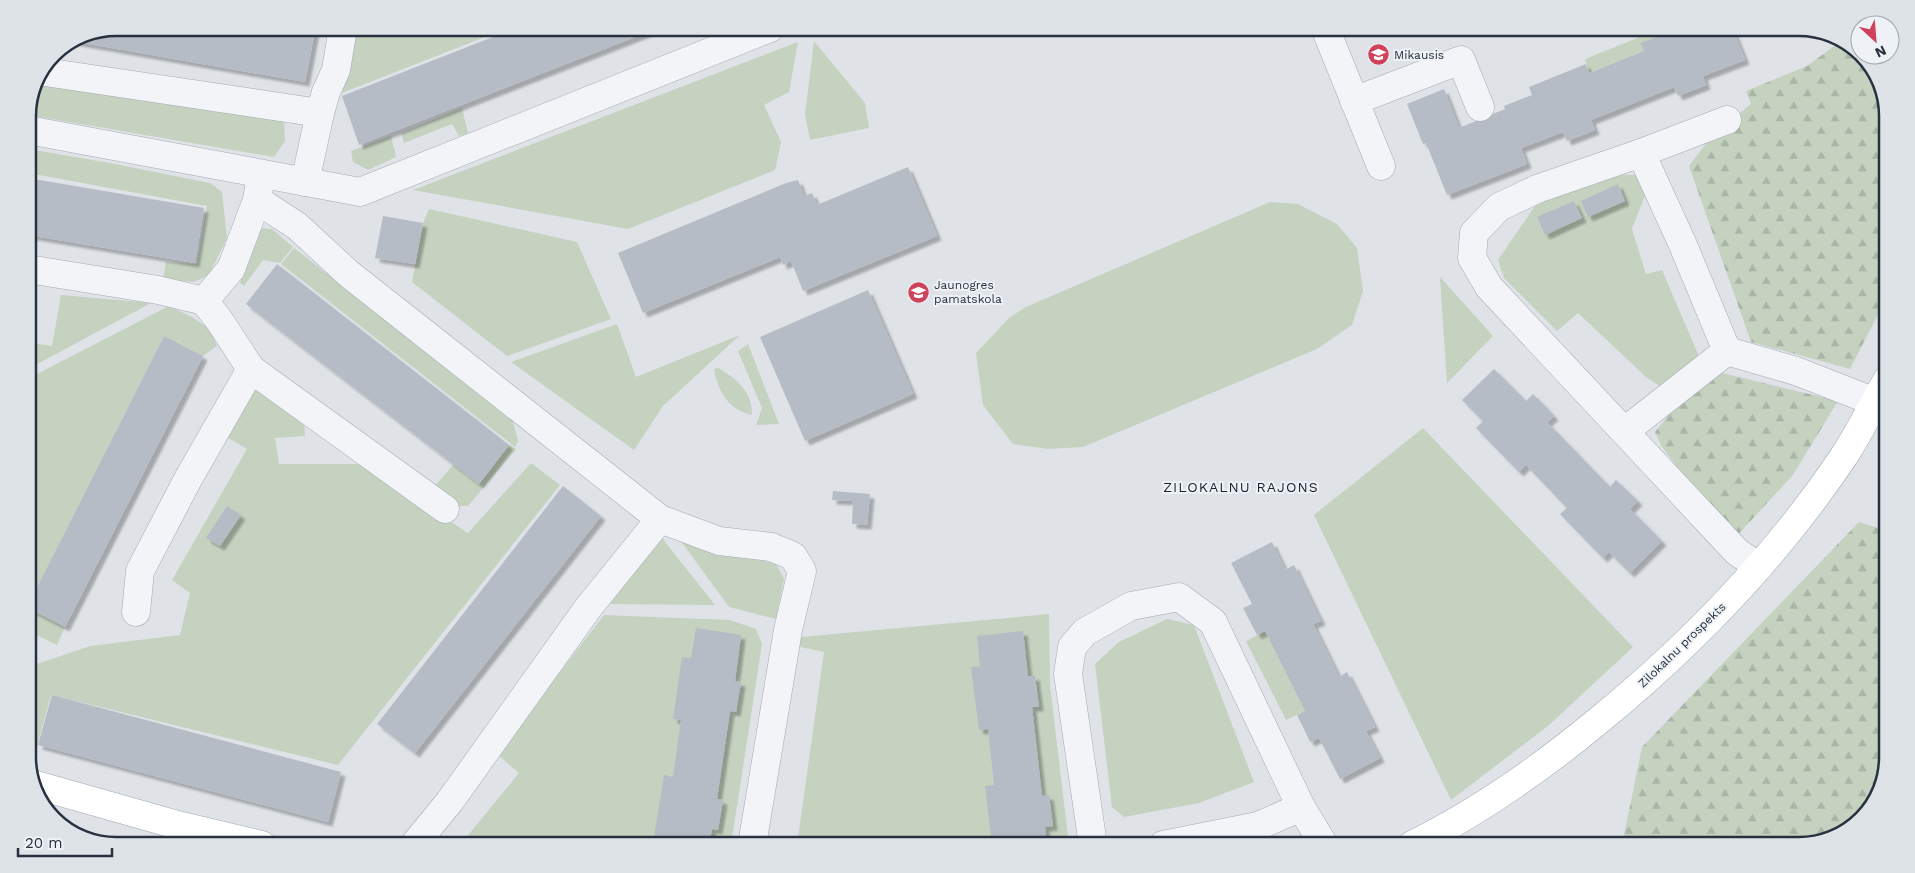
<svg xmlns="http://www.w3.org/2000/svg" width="1915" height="873" font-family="'Work Sans',sans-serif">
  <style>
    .green { fill: #c5d2c0 }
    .forest { fill: url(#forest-firs) }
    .building { fill: #b6bcc5; filter: url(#shadow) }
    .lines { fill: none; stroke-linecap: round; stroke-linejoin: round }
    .minor-casing { stroke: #a4aab2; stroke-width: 29 }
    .major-casing { stroke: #9ea7b4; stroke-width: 29 }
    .minor { stroke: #f2f4f7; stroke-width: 28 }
    .major { stroke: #fff; stroke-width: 28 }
    .labels { text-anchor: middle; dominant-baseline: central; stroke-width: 4; stroke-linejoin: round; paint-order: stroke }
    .poi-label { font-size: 12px; fill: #28313f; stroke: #eef2f6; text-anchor: start }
    .street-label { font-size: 12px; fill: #28313f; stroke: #eef2f6 }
    .neighbourhood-label { font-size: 14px; letter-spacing: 1px; fill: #1a2230; stroke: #eef2f6 }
    .rim { fill: none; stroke: #28313f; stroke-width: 2.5 }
  </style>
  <defs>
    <pattern id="forest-firs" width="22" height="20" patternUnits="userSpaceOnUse" patternTransform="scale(1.25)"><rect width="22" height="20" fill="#c5d2c0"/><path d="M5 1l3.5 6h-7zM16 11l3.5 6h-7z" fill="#a9b5a6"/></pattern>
    <filter id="shadow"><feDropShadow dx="4.5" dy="4.5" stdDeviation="1" flood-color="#0004"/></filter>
  </defs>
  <rect width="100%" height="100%" fill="#dfe3e8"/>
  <g class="green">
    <polygon points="356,28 508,28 342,93"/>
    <polygon points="1662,28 1680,28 1641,43 1644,51 1589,73 1585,59"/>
    <polygon points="814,41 865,103 869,128 810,140 805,114"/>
    <polygon points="798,42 789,92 764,105 781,142 775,170 628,229 413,190"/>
    <polygon points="42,78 284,119 285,141 274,157 28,115 28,111"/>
    <polygon points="462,108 468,133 459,136 452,124 404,143 401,133"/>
    <polygon points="391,136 396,157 368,170 353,162 351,151"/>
    <polygon points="28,149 110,163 210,183 222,192 227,238 209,275 194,282 163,279 166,262 197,264 207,206 28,173"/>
    <polygon points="1601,174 1637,175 1646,193 1632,229 1646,274 1662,270 1698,354 1694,366 1661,387 1646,377 1578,313 1557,331 1504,278 1498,260 1537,203"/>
    <polygon points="1270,202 1298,204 1337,224 1357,248 1363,291 1352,325 1317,349 1083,447 1048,449 1013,444 983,405 976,353 1010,317 1026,307"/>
    <polygon points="429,209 577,242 611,319 507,356 412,282 423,223"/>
    <polygon points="261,228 272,229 293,247 280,263 263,260 244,286 240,283 254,239"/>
    <polygon points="294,248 512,418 518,441 515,447 281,264"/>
    <polygon points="1440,277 1493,336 1447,383"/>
    <polygon points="61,295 151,303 28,369 28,342 52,346"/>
    <polygon points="169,306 192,317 210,329 217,346 203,356 164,336 28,605 28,389 31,377"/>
    <polygon points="617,324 636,377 740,335 663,406 634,450 511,362"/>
    <polygon points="748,344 779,424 756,425 762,408 738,351"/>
    <path d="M 718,368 C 737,379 752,391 752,415 C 728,410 718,391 714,369 Z"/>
    <polygon points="254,386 304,420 305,436 275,438 279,464 362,464 468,533 531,463 560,485 338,765 51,695 35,754 28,751 28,667 90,646 180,635 190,593 172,580 247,449 223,435"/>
    <polygon points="1423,428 1633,647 1548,726 1451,800 1314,515"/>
    <polygon points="509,445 516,449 468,506 459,506 434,487 454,464 479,484"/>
    <polygon points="662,538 715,605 601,604"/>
    <polygon points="680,540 776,564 784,579 776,619 729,607"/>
    <polygon points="28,608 65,627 57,645 28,631"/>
    <polygon points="1049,614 1050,685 1069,845 797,845 824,652 800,647 801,637"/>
    <polygon points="604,615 730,620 756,629 762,644 731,845 460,845 519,773 497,754"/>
    <polygon points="1167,619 1194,625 1254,782 1199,803 1124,817 1112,807 1095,664 1119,642"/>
    <polygon points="1265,631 1305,711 1286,720 1246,641"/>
  </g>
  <g class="forest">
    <polygon points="1841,41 1872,67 1887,111 1887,297 1850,369 1751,342 1689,166 1711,137 1751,104 1746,91 1807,66"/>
    <polygon points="1722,373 1838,401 1793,475 1733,540 1662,447 1655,432 1679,403 1707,378"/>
    <polygon points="1859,522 1887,531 1887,757 1881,791 1848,831 1799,845 1622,845 1642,747"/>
  </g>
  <g class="building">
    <polygon points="116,28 303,28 315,30 305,82 72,41 83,34"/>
    <polygon points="516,28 658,28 359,145 342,96"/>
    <polygon points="1680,28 1700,29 1732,28 1745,60 1703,76 1706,85 1678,96 1674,87 1591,120 1595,130 1567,141 1563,132 1521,148 1527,164 1447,195 1426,143 1423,144 1407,104 1444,89 1459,128 1505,109 1504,106 1532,95 1529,87 1586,64 1589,73 1644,51 1640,43"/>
    <polygon points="908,167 937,236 803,291 791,261 783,265 780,257 643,313 618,253 786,183 798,180 804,196 812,193 817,205"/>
    <polygon points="28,178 204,208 195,263 28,235"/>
    <polygon points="1618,184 1625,201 1588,217 1581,201"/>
    <polygon points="1574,201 1582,218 1545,235 1537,217"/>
    <polygon points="383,216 423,223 415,264 375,258"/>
    <polygon points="277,264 509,445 479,484 246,304"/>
    <polygon points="868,290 913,394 805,441 760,337"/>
    <polygon points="164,336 203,356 65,627 28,608 28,605"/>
    <polygon points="1494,369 1526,401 1533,394 1544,405 1554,416 1547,422 1610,487 1616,480 1638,501 1630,509 1662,541 1630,573 1609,552 1603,558 1560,514 1567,508 1526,465 1519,472 1476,428 1483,421 1462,400"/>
    <polygon points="563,486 601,516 415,753 377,724"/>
    <polygon points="833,491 870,494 867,525 852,524 853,501 832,500"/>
    <polygon points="227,506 241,515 220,546 206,538"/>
    <polygon points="1272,542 1285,570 1294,565 1321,621 1313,624 1339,677 1347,672 1375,727 1366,731 1380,758 1340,779 1319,738 1310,742 1304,729 1297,715 1305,711 1265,631 1257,635 1243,608 1252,604 1231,563"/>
    <polygon points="696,628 741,635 735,681 741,682 736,712 730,711 717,799 723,800 718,830 712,829 709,845 663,845 664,838 654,837 664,775 673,777 681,720 673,719 682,657 691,658"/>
    <polygon points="1023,631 1028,676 1035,676 1039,707 1032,707 1042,796 1049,795 1053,826 1045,827 1047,845 992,845 985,786 994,785 988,729 979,730 971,667 980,666 977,636"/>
    <polygon points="52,695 341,772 328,822 38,745"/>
  </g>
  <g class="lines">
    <defs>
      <g id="minor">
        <polyline points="1325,28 1381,166"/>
        <polyline points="45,72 320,113"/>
        <polyline points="1354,101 1461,60 1480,107"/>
        <polyline points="28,130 360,192 770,28"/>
        <polyline points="1641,153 1727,120"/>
        <polyline points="305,182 320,113 326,92 336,70 343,28"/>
        <polyline points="257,200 297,226 349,274 660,519 719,541 771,547 793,556 802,571 788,630 752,845"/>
        <polyline points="28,269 158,290 204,301 219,320 251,369 445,509"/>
        <polyline points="204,301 231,269 257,200 260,182"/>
        <polyline points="1727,351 1796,371 1875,402"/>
        <polyline points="1625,431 1727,351 1683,245 1641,153 1537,189 1499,207 1474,233 1472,258 1489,287 1737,552 1759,567"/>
        <polyline points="136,612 140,571 188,479 251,369"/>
        <polyline points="414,845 450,801 588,608 660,519"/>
        <polyline points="1093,845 1068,674 1072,647 1085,632 1131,606 1179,597 1213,622 1301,807 1324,845"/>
        <polyline points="1163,845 1258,826 1301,807"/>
      </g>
      <g id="major">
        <polyline points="36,785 174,824 262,845"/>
        <path d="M 1412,845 C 1479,812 1540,769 1598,721 C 1690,646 1775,558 1842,459 C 1859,434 1872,406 1887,380"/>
      </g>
    </defs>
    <use href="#minor" class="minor-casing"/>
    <use href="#major" class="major-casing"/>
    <use href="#minor" class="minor"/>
    <use href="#major" class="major"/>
  </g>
  <defs>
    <symbol id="school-disc" viewBox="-11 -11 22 22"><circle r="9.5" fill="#ce435b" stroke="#eef2f6"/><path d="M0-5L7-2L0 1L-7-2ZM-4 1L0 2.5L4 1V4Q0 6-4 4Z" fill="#fff"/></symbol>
  </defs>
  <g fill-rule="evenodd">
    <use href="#school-disc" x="1366" y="42" width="25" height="25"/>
    <use href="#school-disc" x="906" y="280" width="25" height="25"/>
  </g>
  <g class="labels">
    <g class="poi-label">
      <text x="1394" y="55">Mikausis</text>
      <text x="934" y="285">Jaunogres<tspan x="934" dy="14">pamatskola</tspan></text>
    </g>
    <g class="street-label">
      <text transform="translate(1682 645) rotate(-44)">Zilokalnu prospekts</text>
    </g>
    <g class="neighbourhood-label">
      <text x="1241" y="487">ZILOKALNU RAJONS</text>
    </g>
  </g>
  <path d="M0 0H1915V873H0ZM116 36H1799A80 80 0 0 1 1879 116V757A80 80 0 0 1 1799 837H116A80 80 0 0 1 36 757V116A80 80 0 0 1 116 36Z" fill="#dee3e7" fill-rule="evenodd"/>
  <path class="rim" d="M116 36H1799A80 80 0 0 1 1879 116V757A80 80 0 0 1 1799 837H116A80 80 0 0 1 36 757V116A80 80 0 0 1 116 36Z"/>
  <g transform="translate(1875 40) rotate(154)"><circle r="24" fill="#eef2f6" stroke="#9fa5ad"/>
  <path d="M0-4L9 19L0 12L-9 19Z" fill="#ce435b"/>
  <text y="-8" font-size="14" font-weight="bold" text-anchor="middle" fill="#28313f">N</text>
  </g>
  <path d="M18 848v8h94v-8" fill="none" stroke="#28313f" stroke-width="2.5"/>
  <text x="25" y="848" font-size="15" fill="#28313f" stroke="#eef2f6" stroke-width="4" paint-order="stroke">20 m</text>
</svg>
